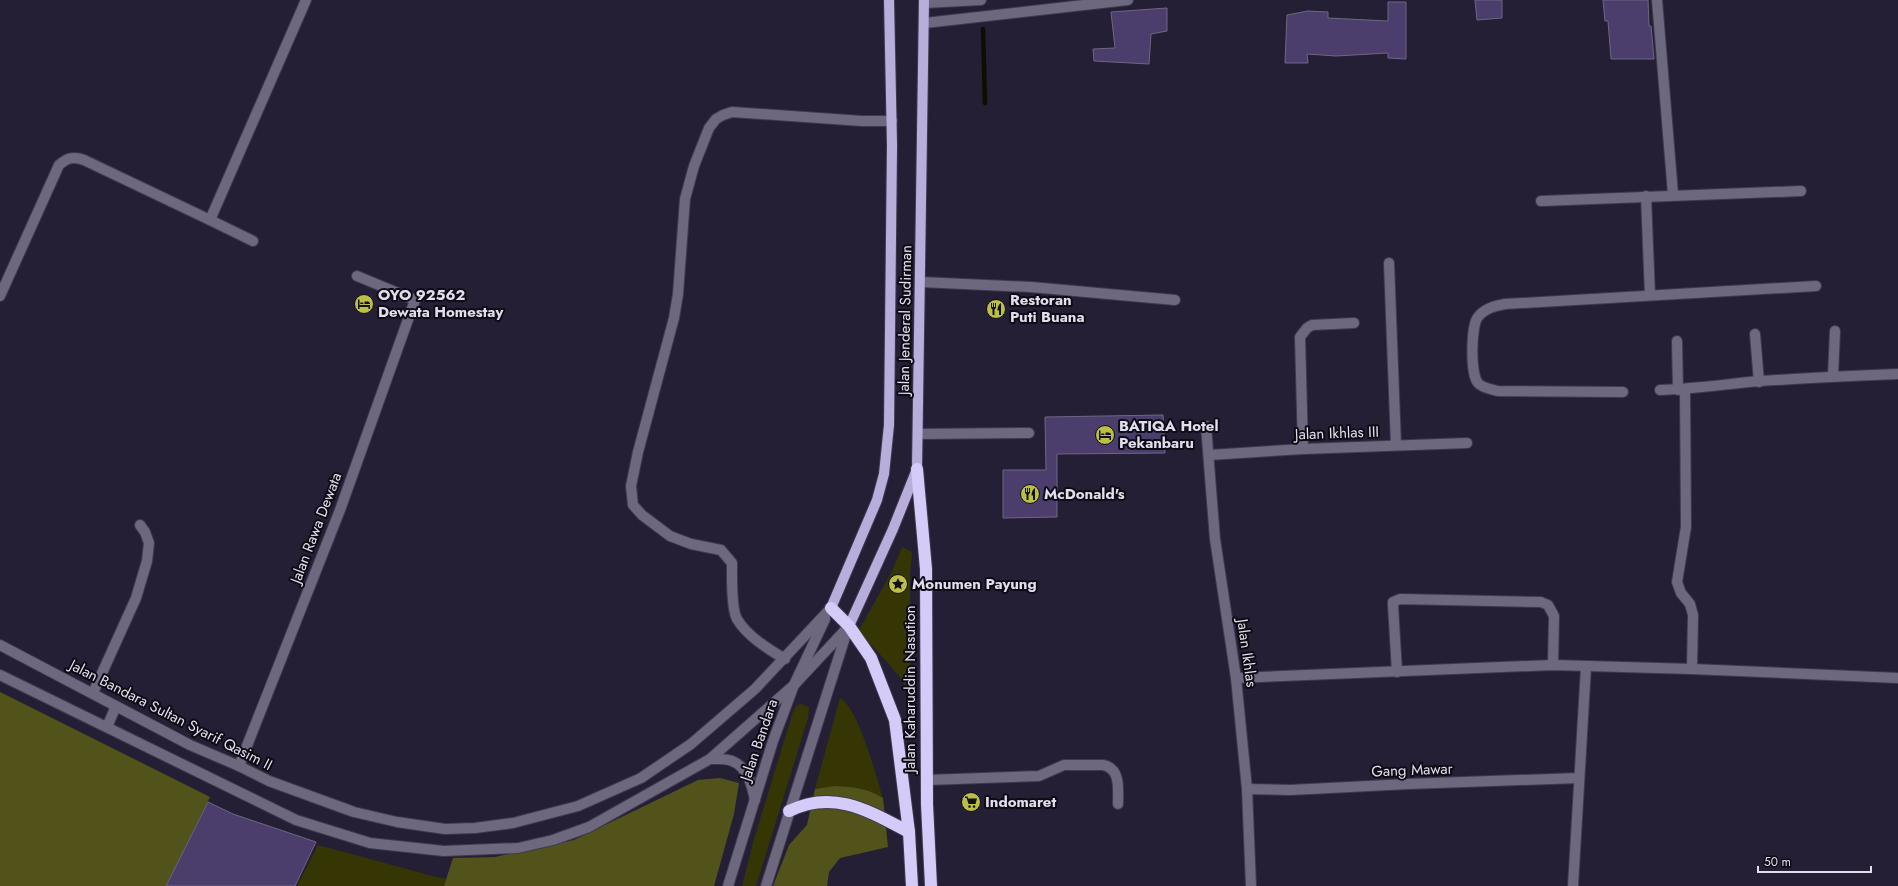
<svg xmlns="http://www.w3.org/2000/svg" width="1898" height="886" font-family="Jost,sans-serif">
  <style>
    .green { fill: #353604 }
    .forest { fill: #52531a }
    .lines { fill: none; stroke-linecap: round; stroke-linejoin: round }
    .stream { stroke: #0e0d00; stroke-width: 4.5 }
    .building { fill: #4b3d6c; stroke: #6e6782 }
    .minor-casing { stroke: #3f3a50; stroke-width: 12 }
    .major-casing { stroke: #3f3a50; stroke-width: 12 }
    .highway-casing { stroke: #3f3a50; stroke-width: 14 }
    .minor { stroke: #6e687f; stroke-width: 10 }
    .major { stroke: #b9addc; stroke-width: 10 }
    .highway { stroke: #d5cbf8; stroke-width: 12 }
    .labels { text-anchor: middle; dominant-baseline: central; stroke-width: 4; stroke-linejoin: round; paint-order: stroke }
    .poi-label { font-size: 15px; font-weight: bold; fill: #e2deee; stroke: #0e0b15; text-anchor: start }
    .street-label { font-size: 15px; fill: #e2deee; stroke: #0e0b15 }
  </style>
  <rect width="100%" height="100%" fill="#251f36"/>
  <g class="green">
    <path d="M 902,547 L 912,552 L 910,574 L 911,686 L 909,691 C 895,668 876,650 858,632 L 893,569 Z"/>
    <path d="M 840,698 C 859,709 876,776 883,798 C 863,786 838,785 815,789 Z"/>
    <polygon points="800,704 809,707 808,718 756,886 742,886 754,839 793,712 796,706"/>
    <polygon points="318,845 429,875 446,879 444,886 297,886"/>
  </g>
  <g class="forest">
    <polygon points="0,692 210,797 166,886 0,886"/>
    <polygon points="720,778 739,783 734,814 714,886 444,886 453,858 495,857 574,840 698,780"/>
    <path d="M 835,786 C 853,787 867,788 883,798 L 888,847 L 840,858 L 829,872 L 827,886 L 773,886 L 789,845 L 807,825 L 815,789 Z"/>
  </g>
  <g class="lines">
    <polyline class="stream" points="983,29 985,103"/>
  </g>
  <g class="building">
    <polygon points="1475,0 1502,0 1502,18 1477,20"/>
    <polygon points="1603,0 1648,0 1649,26 1651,26 1654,59 1611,59 1608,21 1605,21"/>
    <polygon points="1388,2 1406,2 1406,59 1388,58 1388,53 1336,56 1307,54 1308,63 1285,63 1287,15 1308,11 1328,12 1328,18 1388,21"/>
    <polygon points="1167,8 1167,31 1151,34 1149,64 1094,61 1093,49 1115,48 1111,12"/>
    <polygon points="1163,415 1165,453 1057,454 1057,517 1003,518 1003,470 1046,470 1045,417"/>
    <polygon points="208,802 233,814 316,842 295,886 166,886"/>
  </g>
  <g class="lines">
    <defs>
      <g id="minor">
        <polyline points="1657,0 1673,194"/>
        <polyline points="924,3 981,0"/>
        <polyline points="925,23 1128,0"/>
        <polyline points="1646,196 1650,295"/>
        <polyline points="1541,201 1801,191"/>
        <polyline points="210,220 253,241"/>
        <polyline points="1389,263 1396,445"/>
        <polyline points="921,282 1031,287 1175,300"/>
        <path d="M 0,296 L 59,165 C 67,158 73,156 84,160 L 210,220 L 306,0"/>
        <polyline points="1755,334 1759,382"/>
        <polyline points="1677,341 1678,390"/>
        <polyline points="1833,376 1835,331"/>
        <polyline points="1685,389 1686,527 1677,582 1681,593 1690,604 1693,615 1692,669"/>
        <path d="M 1660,390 C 1693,389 1727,384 1760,381 C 1806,378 1852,376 1898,374"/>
        <path d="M 1623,392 L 1498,391 C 1491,389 1482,388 1478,383 C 1470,374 1471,325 1478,317 C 1485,308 1495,306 1505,304 L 1816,286"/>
        <polyline points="1206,426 1215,539 1236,678 1247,789 1251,886"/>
        <polyline points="918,434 1029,433"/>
        <polyline points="1303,449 1300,337 1307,328 1312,325 1354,323"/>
        <polyline points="1209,455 1303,449 1467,443"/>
        <polyline points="0,645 190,745 239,766 269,781 354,812 397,822 445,829 475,828 513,823 578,806 641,778 691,744 755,689 831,608"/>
        <path d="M 785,659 C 768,649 747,636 737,619 C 731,608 732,576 732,563 L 721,550 L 691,544 L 670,536 L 642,515 L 633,505 L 631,486 L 638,452 L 674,318 L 678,294 L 685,199 L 694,166 L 709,128 L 716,119 L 723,115 L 732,112 L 862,121 L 892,121"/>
        <polyline points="1397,672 1393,605 1393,602 1400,599 1541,602 1548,605 1554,616 1553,665"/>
        <polyline points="0,675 296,820 370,843 444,851 518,848 553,840 589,827 710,759 794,685 849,626"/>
        <polyline points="1236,678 1553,665 1692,669 1898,678"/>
        <polyline points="93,693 136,598 147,561 149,543 145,532 140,525"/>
        <polyline points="107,727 116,706"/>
        <path d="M 710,759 C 716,759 726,758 732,761 C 748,767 752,786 755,800"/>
        <polyline points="239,766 340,510 415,300 357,276"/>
        <path d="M 927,780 L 1039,776 L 1064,765 L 1103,765 C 1121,768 1118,790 1118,804"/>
        <polyline points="1247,789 1290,790 1408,784 1579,778"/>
        <polyline points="728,886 773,741 794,685 825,619"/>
        <polyline points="766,886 847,631"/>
        <polyline points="1573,886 1586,667"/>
      </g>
      <g id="major">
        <polyline points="831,608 877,500 884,474 889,425 892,145 889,0"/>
        <polyline points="849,626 893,529 917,469 924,0"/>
      </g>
      <g id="highway">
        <polyline points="917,469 926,569 927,804 931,886"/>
        <polyline points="831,608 849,626 871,658 895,720 909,832 912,886"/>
        <path d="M 789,811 C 834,789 869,811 909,832"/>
      </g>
    </defs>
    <use href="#minor" class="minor-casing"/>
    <use href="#major" class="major-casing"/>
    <use href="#highway" class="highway-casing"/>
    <use href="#minor" class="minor"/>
    <use href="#major" class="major"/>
    <use href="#highway" class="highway"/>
  </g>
  <defs>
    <symbol id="hotel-disc" viewBox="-11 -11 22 22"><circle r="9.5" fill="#bcbf43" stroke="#0e0b15"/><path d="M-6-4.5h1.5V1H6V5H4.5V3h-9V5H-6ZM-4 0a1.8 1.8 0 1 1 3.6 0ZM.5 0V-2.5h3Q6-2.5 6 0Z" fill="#111"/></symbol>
    <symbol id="restaurant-disc" viewBox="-11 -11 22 22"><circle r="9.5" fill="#bcbf43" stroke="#0e0b15"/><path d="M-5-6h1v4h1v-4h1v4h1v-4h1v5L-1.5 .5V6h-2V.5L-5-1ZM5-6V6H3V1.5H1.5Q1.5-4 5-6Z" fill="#111"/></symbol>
    <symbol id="sight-disc" viewBox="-11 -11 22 22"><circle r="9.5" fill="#bcbf43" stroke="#0e0b15"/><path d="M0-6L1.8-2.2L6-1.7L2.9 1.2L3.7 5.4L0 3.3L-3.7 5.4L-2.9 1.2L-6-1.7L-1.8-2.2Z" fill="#111"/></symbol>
    <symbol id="supermarket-disc" viewBox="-11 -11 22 22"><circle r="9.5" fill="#bcbf43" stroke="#0e0b15"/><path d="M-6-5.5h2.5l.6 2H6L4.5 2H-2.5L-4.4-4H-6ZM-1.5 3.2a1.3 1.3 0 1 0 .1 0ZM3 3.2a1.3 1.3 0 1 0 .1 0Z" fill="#111"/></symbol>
  </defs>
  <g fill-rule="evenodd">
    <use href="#hotel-disc" x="353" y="293" width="22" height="22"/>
    <use href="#restaurant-disc" x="985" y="298" width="22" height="22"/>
    <use href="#hotel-disc" x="1094" y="424" width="22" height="22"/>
    <use href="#restaurant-disc" x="1019" y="483" width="22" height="22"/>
    <use href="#sight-disc" x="887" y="573" width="22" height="22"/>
    <use href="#supermarket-disc" x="960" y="791" width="22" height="22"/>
  </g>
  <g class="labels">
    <g class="poi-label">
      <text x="378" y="295">OYO 92562<tspan x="378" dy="17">Dewata Homestay</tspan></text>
      <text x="1010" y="300">Restoran<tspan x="1010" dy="17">Puti Buana</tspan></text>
      <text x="1119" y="426">BATIQA Hotel<tspan x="1119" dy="17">Pekanbaru</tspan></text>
      <text x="1044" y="494">McDonald's</text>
      <text x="912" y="584">Monumen Payung</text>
      <text x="985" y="802">Indomaret</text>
    </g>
    <g class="street-label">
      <text transform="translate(905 320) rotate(-89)">Jalan Jenderal Sudirman</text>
      <text transform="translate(1337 433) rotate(-2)">Jalan Ikhlas III</text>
      <text transform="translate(316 528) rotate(-69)">Jalan Rawa Dewata</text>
      <text transform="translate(1247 653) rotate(82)">Jalan Ikhlas</text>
      <text transform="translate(910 689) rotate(-90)">Jalan Kaharuddin Nasution</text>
      <text transform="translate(171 715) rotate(27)">Jalan Bandara Sultan Syarif Qasim II</text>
      <text transform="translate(759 740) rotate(-71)">Jalan Bandara</text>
      <text transform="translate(1412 770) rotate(-2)">Gang Mawar</text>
    </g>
  </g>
  <path d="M1758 866v6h113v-6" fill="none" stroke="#e2deee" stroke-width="2"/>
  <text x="1764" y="866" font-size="12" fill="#e2deee" stroke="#0e0b15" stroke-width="3" paint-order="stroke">50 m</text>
</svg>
